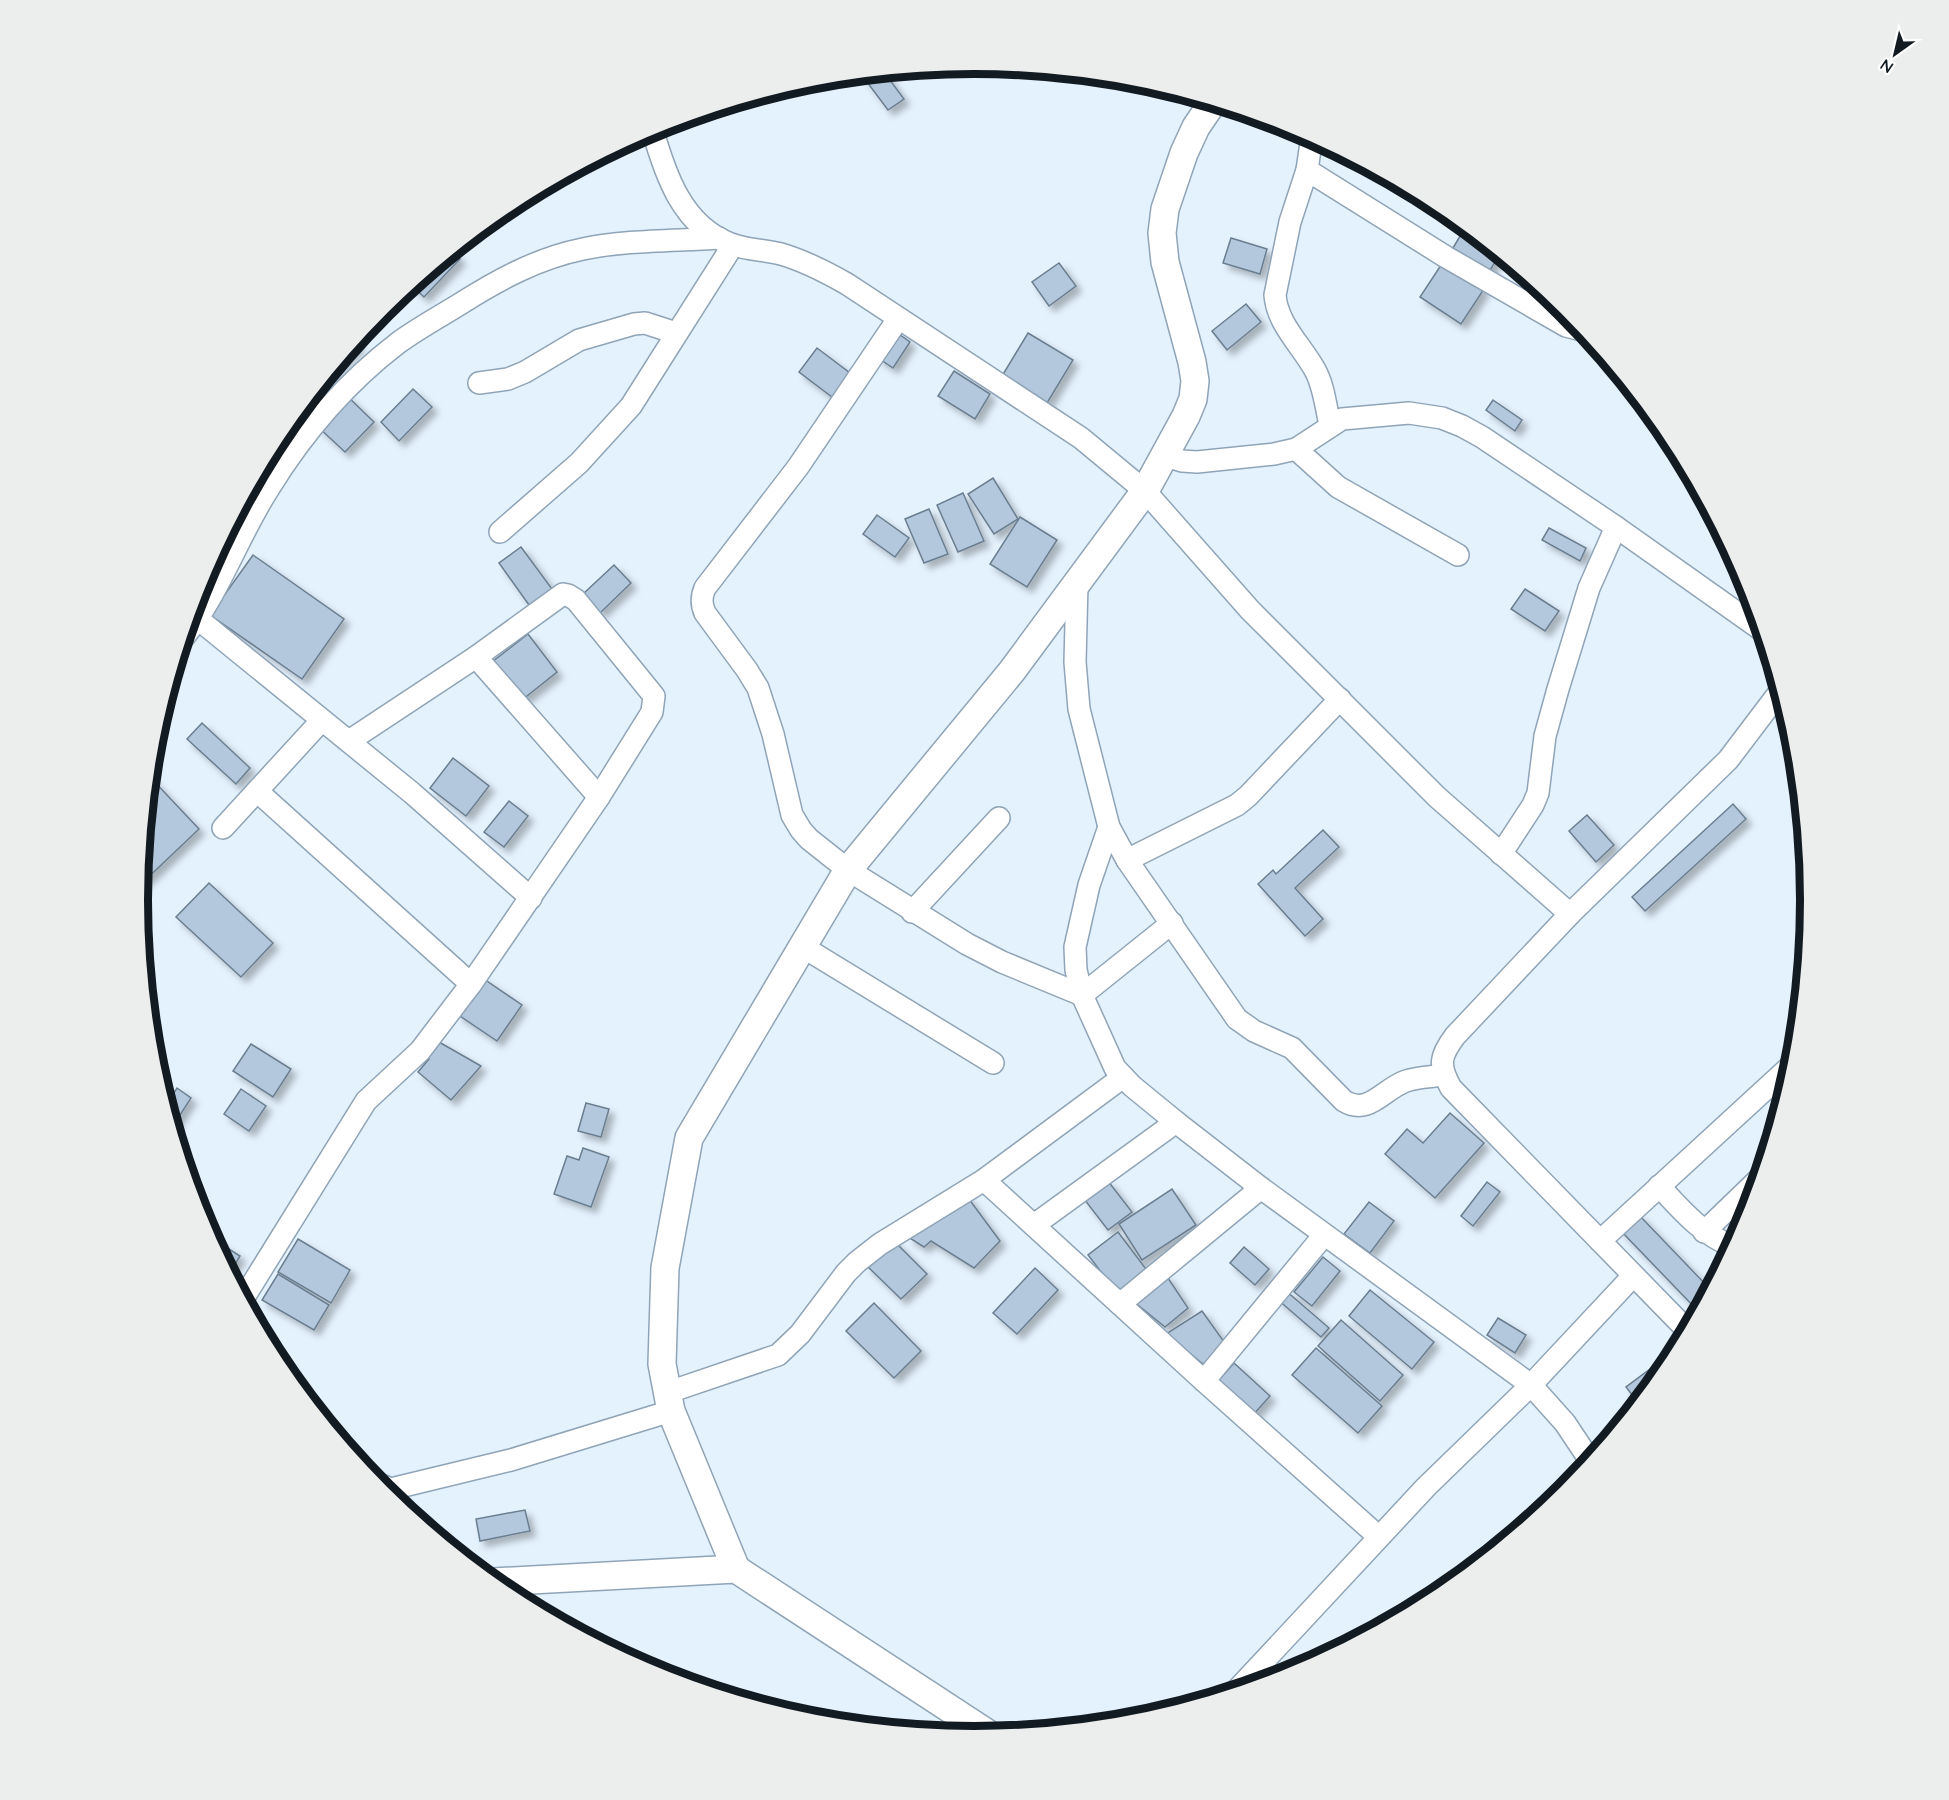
<svg xmlns="http://www.w3.org/2000/svg" width="1949" height="1800" font-family="Quicksand,sans-serif">
  <style>
    .building { fill: #b3c8dc; stroke: #6a7e90; stroke-width: 1.5; filter: url(#shadow) }
    .lines { fill: none; stroke-linecap: round; stroke-linejoin: round }
    .minor-casing { stroke: #8fa4b7; stroke-width: 24 }
    .major-casing { stroke: #8fa4b7; stroke-width: 30 }
    .minor { stroke: #fff; stroke-width: 21 }
    .major { stroke: #fff; stroke-width: 27 }
    .rim { fill: none; stroke: #131b22; stroke-width: 8 }
  </style>
  <defs>
    <filter id="shadow"><feDropShadow dx="5.5" dy="5.5" stdDeviation="3" flood-color="#0004"/></filter>
  </defs>
  <rect width="100%" height="100%" fill="#e4f2fe"/>
  <g class="building">
    <polygon points="884,72 904,99 888,110 861,74"/>
    <polygon points="1466,226 1500,254 1487,275 1450,253"/>
    <polygon points="1231,238 1267,249 1260,274 1223,263"/>
    <polygon points="452,251 460,259 424,297 411,285"/>
    <polygon points="1443,262 1484,289 1461,324 1420,297"/>
    <polygon points="1059,263 1076,286 1049,306 1032,282"/>
    <polygon points="1246,304 1261,322 1227,350 1212,331"/>
    <polygon points="896,332 910,342 893,368 878,358"/>
    <polygon points="1028,333 1073,360 1047,403 1002,376"/>
    <polygon points="355,342 359,346 328,379 326,377"/>
    <polygon points="817,348 850,373 832,397 799,372"/>
    <polygon points="954,371 990,394 975,419 938,396"/>
    <polygon points="413,389 432,407 399,441 381,422"/>
    <polygon points="345,394 374,422 345,452 316,425"/>
    <polygon points="1493,400 1522,420 1515,431 1486,410"/>
    <polygon points="993,478 1018,519 994,534 968,494"/>
    <polygon points="963,493 984,541 958,552 937,505"/>
    <polygon points="929,509 948,554 924,563 905,519"/>
    <polygon points="877,515 909,538 895,557 863,534"/>
    <polygon points="1020,517 1057,540 1027,587 990,564"/>
    <polygon points="1549,528 1586,548 1580,561 1542,540"/>
    <polygon points="521,547 552,589 529,605 499,563"/>
    <polygon points="253,555 344,619 302,679 210,615"/>
    <polygon points="614,565 631,583 600,613 583,594"/>
    <polygon points="1525,589 1559,611 1545,631 1511,609"/>
    <polygon points="528,634 557,672 522,700 492,662"/>
    <polygon points="202,723 250,768 236,784 187,739"/>
    <polygon points="453,758 489,786 466,816 430,788"/>
    <polygon points="150,777 199,829 139,886"/>
    <polygon points="509,801 528,816 504,847 484,832"/>
    <polygon points="1733,804 1746,819 1645,911 1632,897"/>
    <polygon points="1587,815 1614,845 1596,862 1569,831"/>
    <polygon points="1323,830 1339,847 1295,888 1323,919 1305,936 1258,884 1273,870 1276,874"/>
    <polygon points="209,883 273,943 241,977 176,917"/>
    <polygon points="481,977 522,1005 497,1041 457,1014"/>
    <polygon points="439,1042 481,1066 451,1100 418,1072 429,1059 423,1057"/>
    <polygon points="251,1044 291,1069 273,1097 233,1071"/>
    <polygon points="177,1088 191,1098 173,1126 166,1105"/>
    <polygon points="241,1089 266,1106 249,1131 224,1114"/>
    <polygon points="586,1103 609,1109 601,1137 578,1131"/>
    <polygon points="1450,1113 1484,1143 1435,1198 1385,1154 1407,1129 1423,1143"/>
    <polygon points="583,1148 609,1157 591,1207 554,1194 567,1156 579,1160"/>
    <polygon points="1108,1181 1132,1212 1108,1230 1084,1199"/>
    <polygon points="1487,1182 1500,1192 1473,1226 1461,1216"/>
    <polygon points="1172,1189 1196,1225 1142,1260 1119,1224"/>
    <polygon points="966,1195 1000,1241 974,1268 931,1241 924,1247 908,1237"/>
    <polygon points="1369,1202 1394,1221 1370,1253 1344,1234"/>
    <polygon points="1638,1214 1711,1290 1699,1312 1620,1230"/>
    <polygon points="1118,1232 1149,1273 1119,1295 1088,1255"/>
    <polygon points="210,1237 240,1256 230,1273"/>
    <polygon points="298,1239 350,1270 331,1303 278,1272"/>
    <polygon points="892,1239 927,1274 901,1299 866,1265"/>
    <polygon points="1244,1247 1269,1269 1255,1285 1230,1263"/>
    <polygon points="1323,1257 1340,1271 1312,1306 1294,1292"/>
    <polygon points="1035,1268 1058,1290 1017,1334 993,1313"/>
    <polygon points="278,1274 329,1305 314,1330 262,1300"/>
    <polygon points="1166,1275 1188,1308 1165,1327 1133,1301"/>
    <polygon points="1285,1290 1329,1328 1321,1337 1277,1299"/>
    <polygon points="1370,1290 1434,1342 1412,1369 1349,1316"/>
    <polygon points="874,1303 921,1351 894,1378 846,1331"/>
    <polygon points="1202,1311 1227,1346 1203,1364 1166,1334"/>
    <polygon points="1498,1318 1526,1335 1515,1353 1487,1335"/>
    <polygon points="1341,1320 1403,1375 1380,1401 1318,1346"/>
    <polygon points="1316,1348 1382,1406 1358,1433 1292,1375"/>
    <polygon points="1677,1349 1678,1350 1670,1365 1639,1404 1626,1387"/>
    <polygon points="1234,1363 1270,1396 1253,1415 1217,1382"/>
    <polygon points="525,1510 530,1531 480,1541 476,1519"/>
    <polygon points="441,1529 446,1544 432,1532"/>
  </g>
  <g class="lines">
    <defs>
      <g id="minor">
        <path d="M 652,128 C 665,174 682,226 731,244 C 747,250 765,250 781,254 C 805,261 826,272 847,284 L 1081,438 L 1145,491 L 1250,610 L 1437,797 L 1570,914 L 1455,1036 C 1440,1056 1438,1065 1451,1088 L 1688,1331"/>
        <path d="M 1312,136 L 1307,170 L 1290,222 L 1275,295 C 1277,324 1302,346 1315,370 C 1324,386 1326,408 1330,425"/>
        <polyline points="1307,170 1446,257 1566,326 1585,331"/>
        <path d="M 898,319 L 798,467 L 705,588 C 701,597 701,604 705,613 L 747,670 L 758,688 L 773,734 L 792,815 L 801,830 L 809,839 L 848,870 L 967,944 L 1002,962 L 1082,995 L 1172,923"/>
        <polyline points="479,383 508,379 525,372 579,340 634,324 645,323 676,333"/>
        <polyline points="1296,449 1338,487 1458,555"/>
        <polyline points="1166,456 1182,461 1197,462 1274,454 1296,449 1342,419 1409,413 1442,418 1462,426 1482,437 1616,527 1763,631"/>
        <polyline points="500,532 579,463 631,406 733,245"/>
        <path d="M 1077,584 L 1075,662 L 1079,709 L 1109,827 L 1127,860 L 1237,1019 L 1254,1031 L 1292,1048 L 1344,1101 C 1369,1116 1383,1089 1406,1081 C 1418,1077 1431,1077 1443,1075"/>
        <polyline points="198,619 412,793 531,898"/>
        <path d="M 184,637 C 220,592 238,536 269,488 C 303,433 347,382 398,343 C 417,329 439,317 460,304 C 498,280 538,258 583,249 C 626,240 675,241 719,238"/>
        <polyline points="476,657 599,797"/>
        <polyline points="257,791 471,984"/>
        <polyline points="1109,827 1089,885 1075,947 1076,970 1082,995 1115,1068 1132,1086 1176,1122 1261,1188 1531,1385 1565,1423 1591,1462"/>
        <polyline points="223,828 322,720"/>
        <polyline points="1501,854 1533,805 1538,793 1545,736 1558,689 1589,588 1616,527"/>
        <polyline points="1127,860 1237,805 1248,796 1340,699"/>
        <polyline points="912,912 999,818"/>
        <polyline points="1570,914 1728,760 1781,690"/>
        <polyline points="803,947 993,1063"/>
        <polyline points="984,1180 1204,1381 1379,1537"/>
        <path d="M 1659,1186 C 1683,1212 1701,1233 1733,1247"/>
        <polyline points="1034,1225 1176,1122"/>
        <polyline points="1704,1232 1761,1177"/>
        <polyline points="1600,1241 1796,1061"/>
        <polyline points="243,1299 366,1101 420,1051 471,984 599,797 652,712 654,696 576,600 568,595 563,594 476,657 349,741"/>
        <polyline points="1120,1304 1261,1188"/>
        <polyline points="1204,1381 1324,1235"/>
        <polyline points="666,1393 778,1355 800,1334 846,1273 857,1262 880,1244 984,1180 1123,1077"/>
        <polyline points="376,1483 391,1489 511,1460 671,1411"/>
        <polyline points="1236,1691 1426,1487 1531,1385 1633,1276"/>
      </g>
      <g id="major">
        <polyline points="736,1569 671,1411 662,1364 665,1268 689,1138 848,870 1012,671 1145,491 1186,416 1193,399 1195,381 1192,362 1165,262 1162,233 1165,209 1184,153 1196,127 1213,102"/>
        <polyline points="493,1582 736,1569 990,1735"/>
      </g>
    </defs>
    <use href="#minor" class="minor-casing"/>
    <use href="#major" class="major-casing"/>
    <use href="#minor" class="minor"/>
    <use href="#major" class="major"/>
  </g>
  <path d="M0 0H1949V1800H0ZM148 900a826 826 0 1 1 1652 0a826 826 0 1 1-1652 0Z" fill="#eceded" fill-rule="evenodd"/>
  <path class="rim" d="M148 900a826 826 0 1 1 1652 0a826 826 0 1 1-1652 0Z"/>
  <g transform="translate(1895 54) rotate(214)" stroke="#ffffff" stroke-width="4.5" paint-order="stroke">
  <path d="M0-4.5L10 22L0 15L-10 22Z" fill="#131b22"/>
  <text y="-9" font-size="16" font-weight="bold" text-anchor="middle" fill="#131b22">N</text>
  </g>
</svg>
